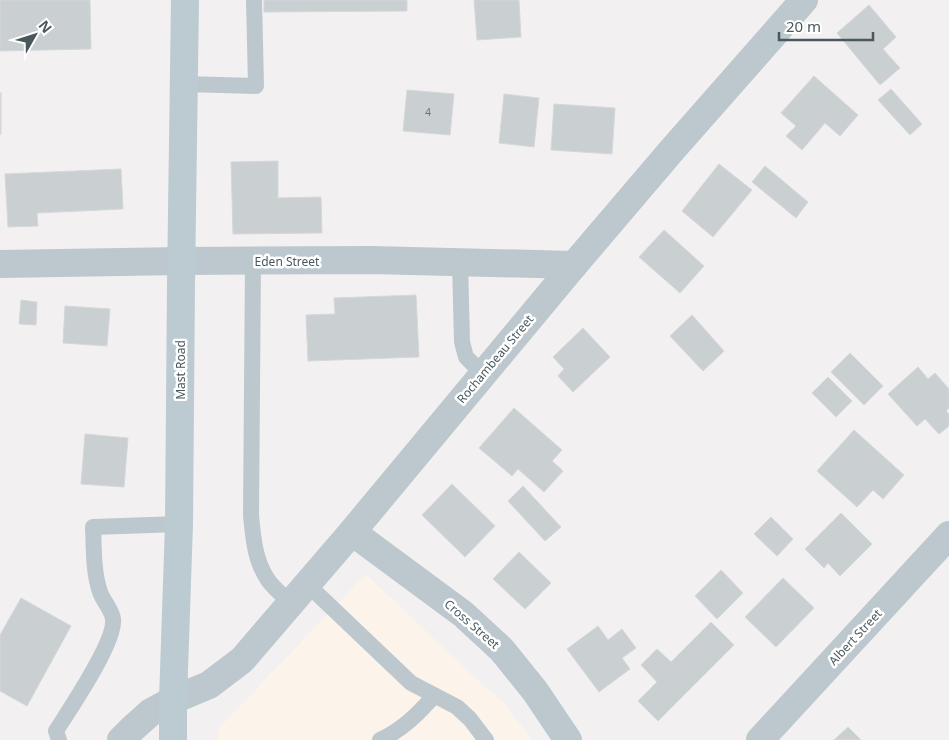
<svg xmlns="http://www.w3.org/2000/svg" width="949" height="740" font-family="'Noto Sans',sans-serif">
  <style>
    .commercial { fill: #fcf3eb }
    .building { fill: #cacfd2; stroke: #d4d8db }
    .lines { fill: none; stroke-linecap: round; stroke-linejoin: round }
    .service { stroke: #bcc8cd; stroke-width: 16 }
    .minor { stroke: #bcc8cd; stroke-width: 28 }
    .tertiary { stroke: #bcc8cd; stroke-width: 28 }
    .secondary { stroke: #bccbd1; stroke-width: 28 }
    .labels { text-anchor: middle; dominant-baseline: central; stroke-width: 5; stroke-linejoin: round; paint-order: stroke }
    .number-label { font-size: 10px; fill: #68767a }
    .street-label { font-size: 12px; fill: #48585d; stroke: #fff }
  </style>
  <rect width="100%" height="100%" fill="#f3f0f1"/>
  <polygon class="commercial" points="366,574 475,678 505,704 532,740 218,740 218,729"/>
  <g class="building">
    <polygon points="0,0 90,0 91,49 0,51"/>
    <polygon points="264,0 407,0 407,11 264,12"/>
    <polygon points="474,0 519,0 521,37 477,40"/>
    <polygon points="869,5 896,37 883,49 900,68 880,85 837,33"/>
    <polygon points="814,76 858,115 840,136 825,123 802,150 786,136 796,126 781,113"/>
    <polygon points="891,89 922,124 910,135 878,100"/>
    <polygon points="407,90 454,94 450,135 403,131"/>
    <rect x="0" y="93" width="1" height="41"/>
    <polygon points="504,94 539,98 534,147 499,143"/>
    <polygon points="554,104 615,108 612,154 551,150"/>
    <polygon points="278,161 278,198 321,197 322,233 233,234 231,162"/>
    <polygon points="719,164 752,190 713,237 682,211"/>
    <polygon points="765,166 808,202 796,218 752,182"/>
    <polygon points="121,169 123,209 37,213 38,226 8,227 5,174"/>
    <polygon points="664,230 704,266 680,293 639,257"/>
    <polygon points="416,295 419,357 308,361 306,315 335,314 334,298"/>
    <polygon points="21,300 37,302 36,325 19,324"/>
    <polygon points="65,306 110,309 107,346 63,343"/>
    <polygon points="692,315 724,351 703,371 670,336"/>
    <polygon points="583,328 610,357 573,392 558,376 564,369 553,357"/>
    <polygon points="850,353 883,386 864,405 831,372"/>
    <polygon points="918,367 928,379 935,373 949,389 949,408 946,411 949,414 949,426 939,434 925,419 917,426 888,394"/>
    <polygon points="828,377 852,401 836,417 812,393"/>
    <polygon points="514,408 562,450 552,461 563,471 544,492 518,469 512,476 479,448"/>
    <polygon points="854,430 904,475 883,499 873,490 857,507 817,471"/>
    <polygon points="85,434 128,438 124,487 81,484"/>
    <polygon points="452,484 495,526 465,557 422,515"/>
    <polygon points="523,486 561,527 545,541 508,501"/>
    <polygon points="841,513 872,544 840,576 828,563 824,568 805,549"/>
    <polygon points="771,517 793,539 777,556 754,534"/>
    <polygon points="519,552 551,583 525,609 493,579"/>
    <polygon points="721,570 743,593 717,619 695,596"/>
    <polygon points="783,578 814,608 776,647 745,617"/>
    <polygon points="21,598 71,626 27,706 0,691 0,635"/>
    <polygon points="711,622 734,645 658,721 638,701 657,682 641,665 657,649 671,662"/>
    <polygon points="598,626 608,640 622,629 636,648 622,658 630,669 599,692 567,649"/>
    <polygon points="848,727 861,740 834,740"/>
  </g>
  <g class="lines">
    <g class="service">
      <polyline points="185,84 256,86 254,0"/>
      <path d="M 253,261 L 251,515 C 253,538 255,561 268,580 C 274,589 284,596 291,603"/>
      <polyline points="460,262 462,342 466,357 483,374"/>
      <polyline points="307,584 411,683 457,707 470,719 486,740"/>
      <path d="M 59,740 L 56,731 C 69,710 116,642 113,619 C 112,610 103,601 100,592 C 93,571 94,548 93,527 L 179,524"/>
      <path d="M 380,740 C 402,730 418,714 434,696"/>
    </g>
    <g class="minor">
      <polyline points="0,264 181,261 372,260 574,265"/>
      <polyline points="352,532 463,614 502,650 535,691 568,740"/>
      <polyline points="173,700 209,685 242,660 352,532 574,265 672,150 804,0"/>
      <polyline points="760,740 949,535"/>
    </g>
    <polyline class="tertiary" points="121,740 132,729 151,712 173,700"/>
    <polyline class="secondary" points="173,740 173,700 179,524 181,283 185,0"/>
  </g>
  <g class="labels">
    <g class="number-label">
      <text x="428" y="112">4</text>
    </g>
    <g class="street-label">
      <text x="287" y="261">Eden Street</text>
      <text transform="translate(495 359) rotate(-50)">Rochambeau Street</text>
      <text transform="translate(180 370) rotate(-90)">Mast Road</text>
      <text transform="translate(472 624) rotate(41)">Cross Street</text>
      <text transform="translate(855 637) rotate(-47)">Albert Street</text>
    </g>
  </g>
  <g transform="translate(35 35) rotate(51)" stroke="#ffffff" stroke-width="4" paint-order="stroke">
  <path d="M0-4L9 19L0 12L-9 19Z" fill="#48585d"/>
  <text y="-8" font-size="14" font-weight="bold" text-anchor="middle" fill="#48585d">N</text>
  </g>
  <path d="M779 32v8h94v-8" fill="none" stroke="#48585d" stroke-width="2.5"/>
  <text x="786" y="32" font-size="15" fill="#48585d" stroke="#ffffff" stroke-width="4" paint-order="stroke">20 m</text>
</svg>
